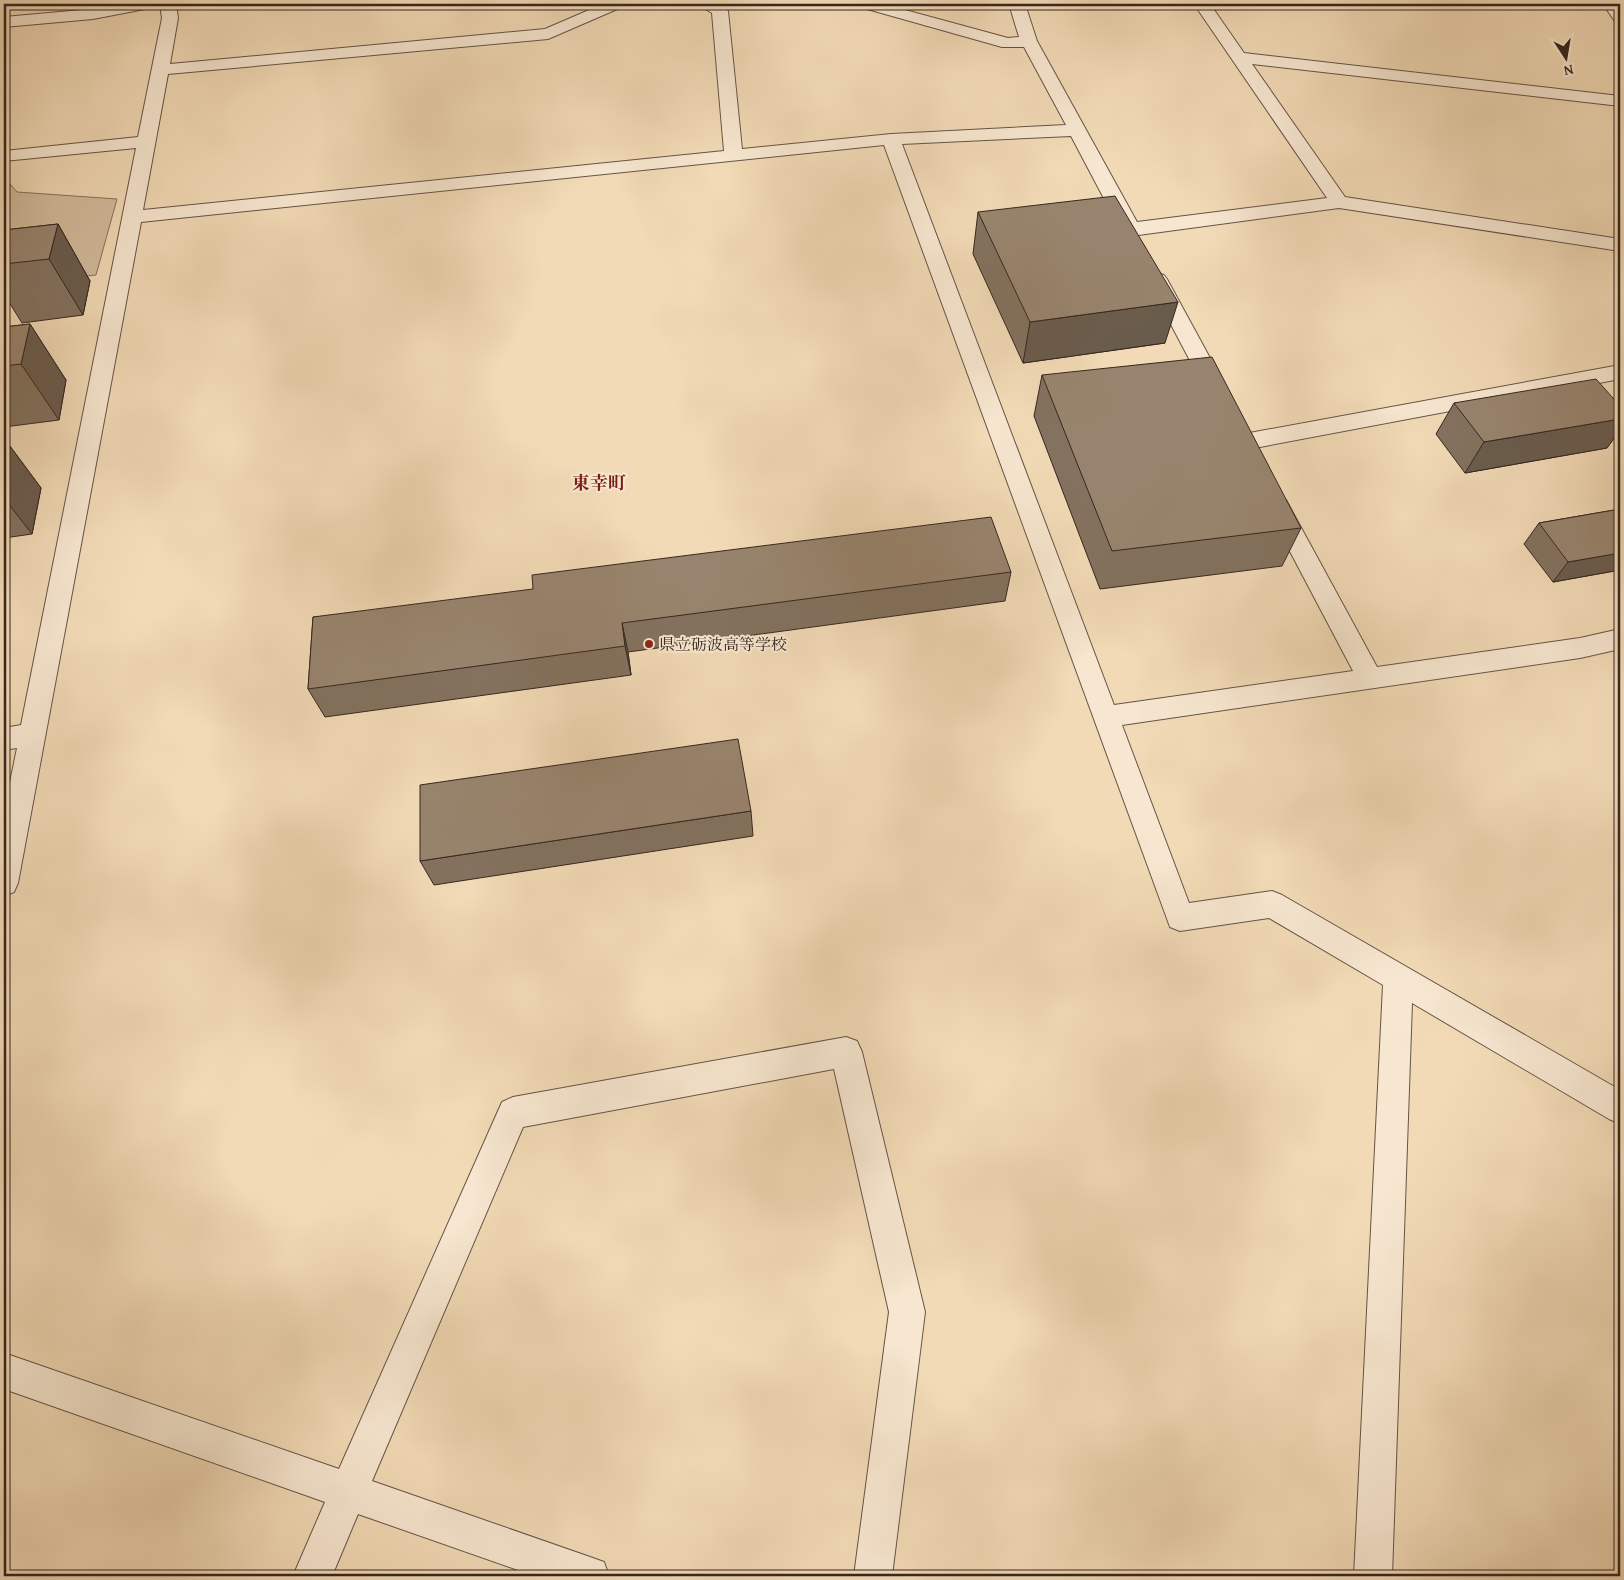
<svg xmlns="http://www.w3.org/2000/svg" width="1624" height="1580" font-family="'Gentium Book Plus','Noto Serif JP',serif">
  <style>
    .green { fill: #d2bc9c; stroke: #84725e }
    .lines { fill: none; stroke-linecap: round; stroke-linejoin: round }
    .minor-casing { stroke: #655446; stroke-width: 2 }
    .tertiary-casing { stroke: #655446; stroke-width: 2 }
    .minor { fill: #f7e7d0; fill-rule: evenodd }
    .tertiary { fill: #f7e7d0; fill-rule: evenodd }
    .wall { fill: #83725f; stroke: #362720 }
    .shaded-wall { fill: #6a5c4d; stroke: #362720 }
    .building { fill: #98846e; stroke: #362720 }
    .poi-dot { fill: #8f2418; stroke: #f7e7d0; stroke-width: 2 }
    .labels { text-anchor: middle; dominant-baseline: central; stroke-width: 4; stroke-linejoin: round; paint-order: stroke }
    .poi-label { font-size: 16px; fill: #362720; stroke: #f7e7d0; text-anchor: start }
    .neighbourhood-label { font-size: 18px; font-weight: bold; fill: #7a1f14; stroke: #f7e7d0 }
  </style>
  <rect width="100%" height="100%" fill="#f2dab6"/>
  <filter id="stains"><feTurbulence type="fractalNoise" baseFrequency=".004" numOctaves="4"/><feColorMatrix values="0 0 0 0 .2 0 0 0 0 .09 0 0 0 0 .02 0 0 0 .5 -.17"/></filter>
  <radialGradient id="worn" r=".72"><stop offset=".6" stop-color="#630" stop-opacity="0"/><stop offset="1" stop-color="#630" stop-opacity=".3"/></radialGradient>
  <polygon class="green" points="4,177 17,192 117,199 96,275 4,286"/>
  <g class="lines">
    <defs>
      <g id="minor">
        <polygon points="160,4 176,4 178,18 170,64 545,29 603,4 624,4 622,7 548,39 168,74 143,210 724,151 712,13 702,7 700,4 719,4 728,11 742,149 891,134 1066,125 1024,47 1002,47 860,7 858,4 883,4 1008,38 1019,37 1009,4 1025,4 1037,41 1137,222 1327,198 1194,4 1210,4 1244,53 1620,96 1620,106 1252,64 1345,197 1620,239 1620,251 1339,208 1131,236 1124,234 1120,229 1071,136 902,144 1114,705 1353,671 1266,506 1270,500 1278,498 1286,500 1377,667 1580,638 1620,629 1620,649 1580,658 1122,725 1189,903 1272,891 1282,895 1620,1090 1620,1124 1609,1119 1412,1003 1392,1576 1354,1576 1383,985 1269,918 1180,931 1170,927 884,145 141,222 18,883 14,892 4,896 4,812 17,748 4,750 4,728 21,725 136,148 4,161 4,151 138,137 162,18"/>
        <polygon points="1603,4 1619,4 1620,22 1614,20"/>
        <polygon points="1157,273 1164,275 1167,279 1228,391 1225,396 1217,398 1209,396 1206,391 1147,279 1150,275"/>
        <polygon points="1620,365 1620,379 1244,450 1236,447 1233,442 1236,437 1244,434"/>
        <polygon points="846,1037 857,1041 862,1052 925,1312 892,1576 854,1576 889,1312 834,1069 523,1127 372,1481 590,1557 604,1562 609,1576 535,1576 358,1514 332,1576 293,1576 325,1502 4,1389 4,1353 339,1469 502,1102 513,1097"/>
      </g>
      <polygon id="tertiary" points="121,4 153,4 151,7 145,9 93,19 4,27 4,17 93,9"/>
    </defs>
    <use href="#minor" class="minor-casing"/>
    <use href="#tertiary" class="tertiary-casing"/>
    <use href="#minor" class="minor"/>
    <use href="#tertiary" class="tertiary"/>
  </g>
  <g class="wall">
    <polygon points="978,212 1165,343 1023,363 973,254"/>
    <polygon points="58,224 90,281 83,315 22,323 9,302 4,321 4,230"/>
    <polygon points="30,324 66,380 59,420 4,427 4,327"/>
    <polygon points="1042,375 1301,528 1282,566 1100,589 1034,416"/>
    <polygon points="1454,403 1620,406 1620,430 1607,448 1465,473 1436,434"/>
    <polygon points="4,438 41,488 32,534 4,538"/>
    <polygon points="1620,509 1620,570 1553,582 1524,544 1539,523"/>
    <polygon points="1011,572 1005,601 628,652 631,675 325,717 308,689 313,617"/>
    <polygon points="751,811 753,836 434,885 420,861"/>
  </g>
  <g class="shaded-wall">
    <polygon points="58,224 90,281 83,315 49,259"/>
    <polygon points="4,295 9,302 4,321"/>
    <polygon points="1178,302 1165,343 1023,363 1030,322"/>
    <polygon points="30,324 66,380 59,420 21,364"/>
    <polygon points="1620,419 1620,430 1607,448 1465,473 1484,442"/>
    <polygon points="4,438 41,488 32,534 4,498"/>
    <polygon points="1620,553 1620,570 1553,582 1568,562"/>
    <polygon points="622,623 628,652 631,675 625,646"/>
  </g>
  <g class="building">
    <polygon points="1115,196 1178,302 1030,322 978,212"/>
    <polygon points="58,224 49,259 4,264 4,230"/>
    <polygon points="30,324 21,364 4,366 4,327"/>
    <polygon points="1212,357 1301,528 1112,551 1042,375"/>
    <polygon points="1596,379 1620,406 1620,419 1484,442 1454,403"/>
    <polygon points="1620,509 1620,553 1568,562 1539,523"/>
    <polygon points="991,517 1011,572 622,623 625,646 308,689 313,617 533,589 532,575"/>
    <polygon points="738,739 751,811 420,861 420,785"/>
  </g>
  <circle class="poi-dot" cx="649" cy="644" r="5"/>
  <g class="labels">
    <g class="poi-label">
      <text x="659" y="644">県立砺波高等学校</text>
    </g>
    <g class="neighbourhood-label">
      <text x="599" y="482">東幸町</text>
    </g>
  </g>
  <rect width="1624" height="1580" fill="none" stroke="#f2dab6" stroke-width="20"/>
  <rect x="5" y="5" width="1614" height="1570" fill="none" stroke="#362720" stroke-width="2.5"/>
  <rect x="10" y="10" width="1604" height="1560" fill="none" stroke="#362720"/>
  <g transform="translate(1566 58) rotate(168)" stroke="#f7e7d0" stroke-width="4" paint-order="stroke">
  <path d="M0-4L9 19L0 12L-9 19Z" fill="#362720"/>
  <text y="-8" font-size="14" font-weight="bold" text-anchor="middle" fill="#362720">N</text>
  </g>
  <rect width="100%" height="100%" filter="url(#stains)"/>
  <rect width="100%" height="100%" fill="url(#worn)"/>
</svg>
